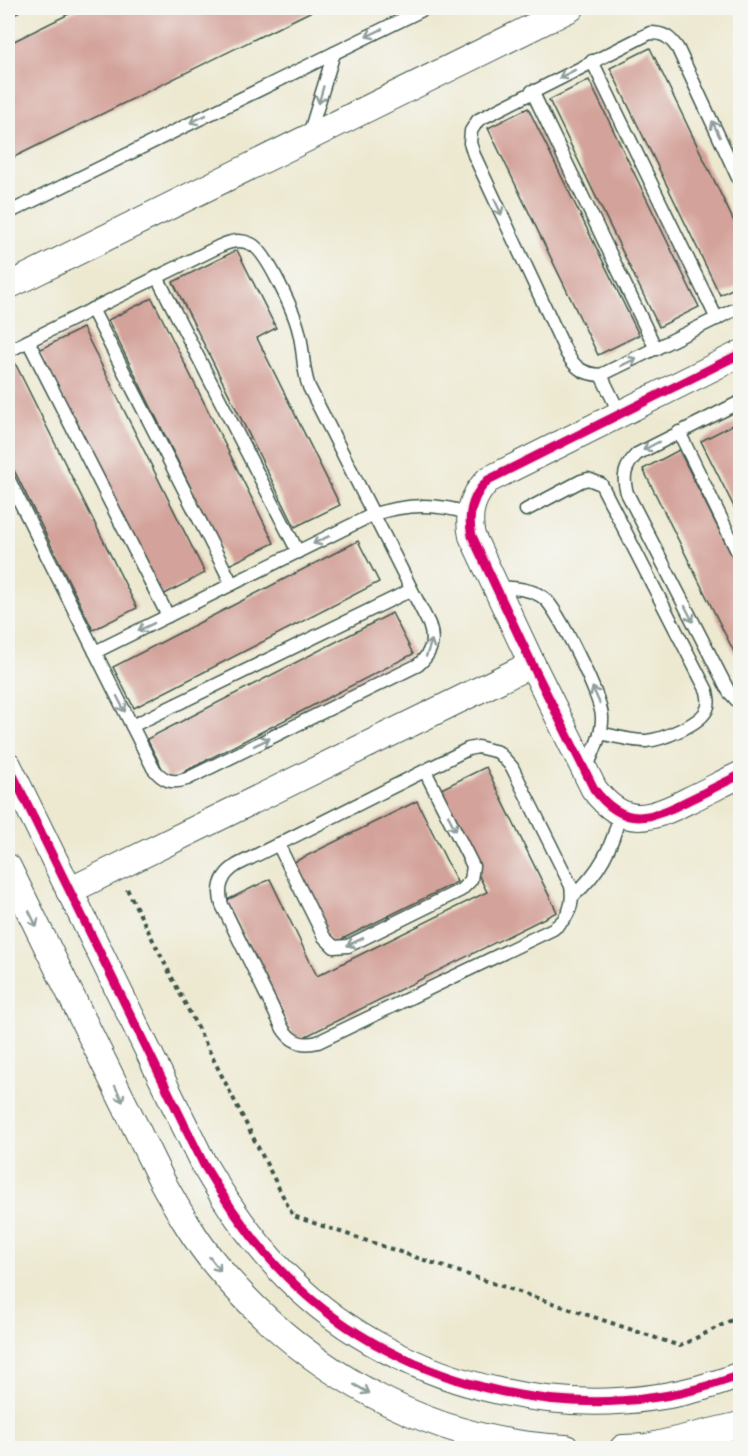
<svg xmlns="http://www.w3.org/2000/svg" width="748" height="1456" font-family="Delius,sans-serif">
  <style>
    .building { fill: #d3a29a }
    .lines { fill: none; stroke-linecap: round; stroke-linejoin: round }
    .lane-casing { stroke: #3e574c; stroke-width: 15 }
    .street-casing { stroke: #3e574c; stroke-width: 28 }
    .path { stroke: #3e574c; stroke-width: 4; stroke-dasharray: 4.5 4.5; stroke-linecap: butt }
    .lane { stroke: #fff; stroke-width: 12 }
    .street { stroke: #fff; stroke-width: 26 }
    .cycleway-casing { stroke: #f6f6f2; stroke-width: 13 }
    .cycleway { stroke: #d6006c; stroke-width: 9 }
    .oneway { stroke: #8f9e9a }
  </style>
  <rect width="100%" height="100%" fill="#f6f6f2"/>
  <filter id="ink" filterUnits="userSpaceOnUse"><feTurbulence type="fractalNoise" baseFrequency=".0167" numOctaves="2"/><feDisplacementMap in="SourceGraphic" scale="12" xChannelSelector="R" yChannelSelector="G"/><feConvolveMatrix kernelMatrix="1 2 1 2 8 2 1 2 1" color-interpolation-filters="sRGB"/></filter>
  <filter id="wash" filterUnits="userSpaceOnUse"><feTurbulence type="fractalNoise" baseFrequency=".008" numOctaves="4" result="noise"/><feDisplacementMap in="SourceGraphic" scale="24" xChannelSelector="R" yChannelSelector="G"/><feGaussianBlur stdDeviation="1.35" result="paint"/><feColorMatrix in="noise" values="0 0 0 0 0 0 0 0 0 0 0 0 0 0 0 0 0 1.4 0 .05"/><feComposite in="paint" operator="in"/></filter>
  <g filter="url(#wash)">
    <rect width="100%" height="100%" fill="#ede9d1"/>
    <g id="blocks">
      <g class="building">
        <polygon points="81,8 318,8 8,160 8,44"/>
        <polygon points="650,48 740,234 740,285 720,295 610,68"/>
        <polygon points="589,80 699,307 659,327 549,100"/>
        <polygon points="528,108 639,335 598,355 488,128"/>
        <polygon points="237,250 276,328 257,338 340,505 295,527 173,282"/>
        <polygon points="152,298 274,543 229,565 108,320"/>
        <polygon points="83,328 205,573 161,596 39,350"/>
        <polygon points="15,363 137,608 93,630 8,458 8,366"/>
        <polygon points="738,422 740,427 740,519 701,441"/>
        <polygon points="679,450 740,572 740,664 643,469"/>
        <polygon points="358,541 379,582 134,708 113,667"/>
        <polygon points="392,613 413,654 168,780 147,739"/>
        <polygon points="486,767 557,912 296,1041 227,900 270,879 317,976 487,892 437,791"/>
        <polygon points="417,801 457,882 332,944 292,863"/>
      </g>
    </g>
  </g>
  <g filter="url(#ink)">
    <use href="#blocks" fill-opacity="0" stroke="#3e574c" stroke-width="1.5"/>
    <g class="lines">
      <defs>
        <g id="lane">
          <polyline points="8,10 13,8"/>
          <polyline points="592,61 717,319"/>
          <polyline points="532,91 656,349"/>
          <polyline points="309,135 334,53"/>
          <path d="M 740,182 L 678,49 C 670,37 664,33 650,33 L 478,120 L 471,131 L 470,143 L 474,155 L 567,354 C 576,369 584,374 601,375 L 740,307"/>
          <polyline points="8,213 426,8"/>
          <polyline points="157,277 298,552"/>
          <polyline points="92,309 232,584"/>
          <polyline points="28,341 168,616"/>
          <path d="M 8,351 L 220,246 C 231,241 240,239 251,244 C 267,251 295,314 299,332 C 304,351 302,368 309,387 L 429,624 C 435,640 432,653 418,665 L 187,779 C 172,784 163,781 153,768 L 8,478"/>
          <polyline points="601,375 620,414"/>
          <path d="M 740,402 L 637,454 C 625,466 622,477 627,493 L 729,692 L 740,704"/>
          <polyline points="679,432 740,557"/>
          <path d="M 526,510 L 581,481 L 588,479 L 601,484 L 707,691 C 708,698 710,703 707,709 C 701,724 661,740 646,741 C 631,741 614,736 600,733"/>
          <path d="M 496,587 C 512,588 531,588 544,598 C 558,609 602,699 602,717 C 603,735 592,753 586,770"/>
          <path d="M 95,652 L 374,514 C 407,504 437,503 470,514"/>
          <polyline points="132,726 411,590"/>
          <path d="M 478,747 L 498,752 L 512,767 L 571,886 C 574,905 569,918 553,929 L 318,1042 C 303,1046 292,1043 283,1029 L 222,905 C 217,888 221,875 237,865 L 468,749 Z"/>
          <polyline points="278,844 324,937 334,947 348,946 461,890 471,880 473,866 425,771"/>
          <path d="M 573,896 C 599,873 613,847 620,812"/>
        </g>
        <g id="street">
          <polyline points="8,286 571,8"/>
          <path d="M 740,354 L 488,480 C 472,496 467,514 472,536 L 532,664 L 594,789 C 624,829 650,820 689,800 C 706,792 723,783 740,775"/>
          <path d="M 8,765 L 204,1165 C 228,1206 254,1244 288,1278 C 402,1392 590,1434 740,1375"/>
          <path d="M 8,867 L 162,1181 C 178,1210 195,1240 216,1265 C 302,1370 429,1443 566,1448"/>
          <polyline points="69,891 532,664"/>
          <polyline points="623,1448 647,1447 740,1425"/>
        </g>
      </defs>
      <use href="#lane" class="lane-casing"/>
      <use href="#street" class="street-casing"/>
      <polyline class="path" points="127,889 293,1216 680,1346 740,1316"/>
      <use href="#lane" class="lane"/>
      <use href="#street" class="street"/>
      <defs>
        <g id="cycleway">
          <path d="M 740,354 L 488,480 C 472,496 467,514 472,536 L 532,664 L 594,789 C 624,829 650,820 689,800 C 706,792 723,783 740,775"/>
          <path d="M 8,765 L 204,1165 C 228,1206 254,1244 288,1278 C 402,1392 590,1434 740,1375"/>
        </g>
      </defs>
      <use href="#cycleway" class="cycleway-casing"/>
      <use href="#cycleway" class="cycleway"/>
    </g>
    <defs><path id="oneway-shaft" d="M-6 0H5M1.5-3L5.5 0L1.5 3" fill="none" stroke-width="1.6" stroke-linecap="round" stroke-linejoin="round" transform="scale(1.5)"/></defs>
    <g class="oneway">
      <use href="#oneway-shaft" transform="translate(374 33) rotate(154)"/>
      <use href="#oneway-shaft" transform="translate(567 74) rotate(153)"/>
      <use href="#oneway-shaft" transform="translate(321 95) rotate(106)"/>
      <use href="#oneway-shaft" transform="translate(198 119) rotate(154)"/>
      <use href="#oneway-shaft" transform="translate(716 129) rotate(-115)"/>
      <use href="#oneway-shaft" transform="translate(498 207) rotate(65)"/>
      <use href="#oneway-shaft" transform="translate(629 362) rotate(-26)"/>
      <use href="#oneway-shaft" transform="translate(651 446) rotate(152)"/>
      <use href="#oneway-shaft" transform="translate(321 540) rotate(154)"/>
      <use href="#oneway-shaft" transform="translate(689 614) rotate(63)"/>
      <use href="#oneway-shaft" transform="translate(146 627) rotate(154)"/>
      <use href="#oneway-shaft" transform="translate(429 648) rotate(-71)"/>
      <use href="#oneway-shaft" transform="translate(596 695) rotate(-114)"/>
      <use href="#oneway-shaft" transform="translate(121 704) rotate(63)"/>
      <use href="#oneway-shaft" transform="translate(262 742) rotate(-26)"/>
      <use href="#oneway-shaft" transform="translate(452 823) rotate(63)"/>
      <use href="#oneway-shaft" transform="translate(33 919) rotate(64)"/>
      <use href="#oneway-shaft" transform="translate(355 942) rotate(155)"/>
      <use href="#oneway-shaft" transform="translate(119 1094) rotate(64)"/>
      <use href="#oneway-shaft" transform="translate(215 1264) rotate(52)"/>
      <use href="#oneway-shaft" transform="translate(362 1389) rotate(29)"/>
    </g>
  </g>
  <rect width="748" height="1456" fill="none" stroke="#f6f6f2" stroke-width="30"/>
</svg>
